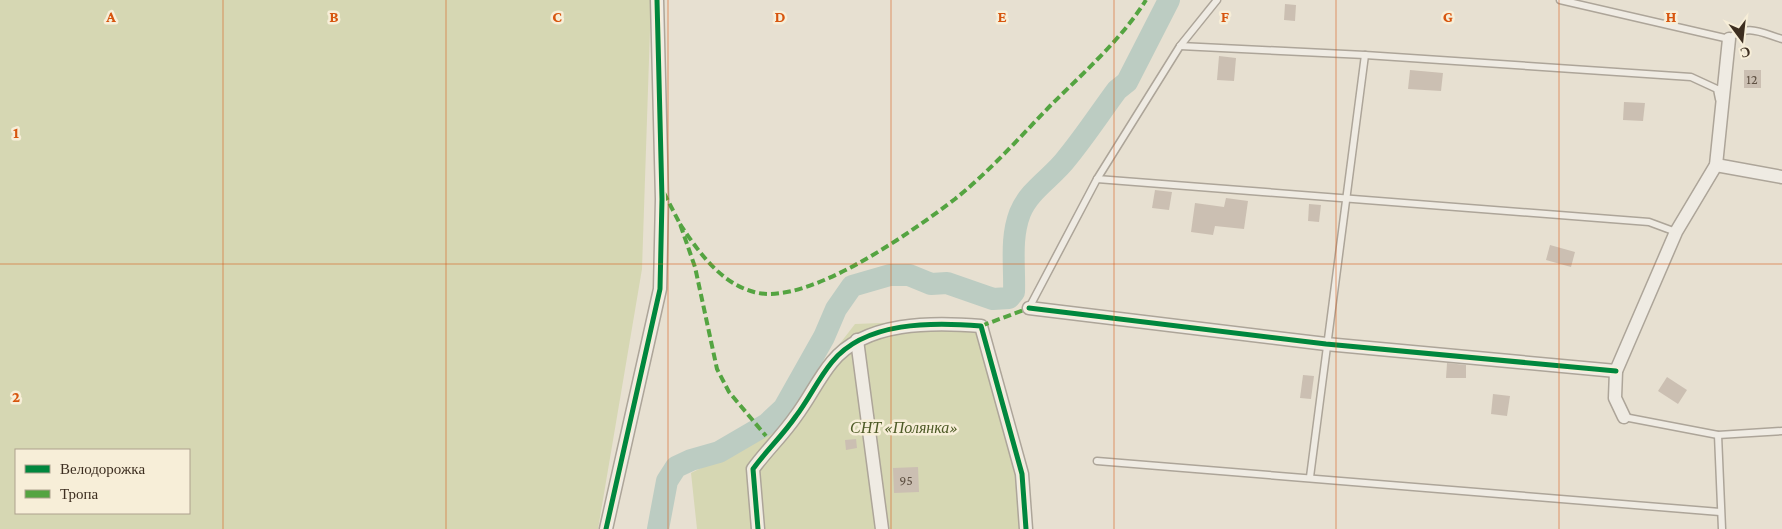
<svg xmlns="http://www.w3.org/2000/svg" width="1782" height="529" font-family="'Crimson Pro',serif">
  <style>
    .green { fill: #d6d7b3; fill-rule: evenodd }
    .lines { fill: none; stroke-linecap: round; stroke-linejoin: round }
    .river { stroke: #bcccc2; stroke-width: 22 }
    .building { fill: #cbbfb2 }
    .service-casing { stroke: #ada599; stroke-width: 9 }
    .minor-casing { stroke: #ada599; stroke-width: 15 }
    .service { stroke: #efebe3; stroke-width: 6 }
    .minor { stroke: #efebe3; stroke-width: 12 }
    .quiet { stroke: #54a441; stroke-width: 4; stroke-dasharray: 8 4; stroke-linecap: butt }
    .cycleway-casing { stroke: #f7eed8; stroke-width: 8 }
    .cycleway { stroke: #00873e; stroke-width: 5 }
    .grid { fill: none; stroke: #d7550e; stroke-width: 1; stroke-opacity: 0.55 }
    .labels { text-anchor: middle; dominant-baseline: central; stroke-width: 5; stroke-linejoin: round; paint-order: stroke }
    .number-label { font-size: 14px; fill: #605244 }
    .park-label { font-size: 16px; font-style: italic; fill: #4d5a26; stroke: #f7eed8 }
    .grid-label { font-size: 16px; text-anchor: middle; font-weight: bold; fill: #d7550e; stroke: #f7eed8; stroke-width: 5; stroke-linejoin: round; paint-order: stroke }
  </style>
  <rect width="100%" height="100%" fill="#e7e0d1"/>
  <g class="green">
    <path d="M 0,0 L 651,0 L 642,269 L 598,529 L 0,529 ZM 189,450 L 189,513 L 16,513 L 16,450 Z"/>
    <polygon points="982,319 1017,468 1028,529 697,529 691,473 770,434 855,324"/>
  </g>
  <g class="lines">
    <path class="river" d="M 658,529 L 667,481 L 676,467 L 691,460 L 719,452 L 767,424 L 784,408 L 824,337 L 836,309 L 852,286 L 890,275 L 909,275 L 931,284 L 947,283 L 993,299 L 1009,298 L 1014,292 C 1015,266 1010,239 1020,213 C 1029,190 1053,177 1067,158 C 1085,136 1100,113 1117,90 L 1127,82 L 1169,0"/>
  </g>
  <g class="building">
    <polygon points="1285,4 1296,5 1295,21 1284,20"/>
    <polygon points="1219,56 1236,58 1234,81 1217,80"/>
    <polygon points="1410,70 1443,73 1441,91 1408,89"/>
    <rect x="1744" y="70" width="17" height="18"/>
    <polygon points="1624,102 1645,103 1643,121 1623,120"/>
    <polygon points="1155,190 1172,192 1169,210 1152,208"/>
    <polygon points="1226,198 1248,201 1244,229 1215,226 1213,235 1191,232 1195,203 1224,207"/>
    <polygon points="1309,204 1321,205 1319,222 1308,221"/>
    <polygon points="1550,245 1575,252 1571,267 1546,260"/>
    <polygon points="1447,363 1466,365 1466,378 1446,378"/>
    <polygon points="1303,375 1314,376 1311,399 1300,398"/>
    <polygon points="1667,377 1687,390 1678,404 1658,391"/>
    <polygon points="1493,394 1510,396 1507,416 1491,414"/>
    <polygon points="856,439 857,448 846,450 845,440"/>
    <polygon points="918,467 919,492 894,493 893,468"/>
  </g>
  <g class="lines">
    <defs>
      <g id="service">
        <path d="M 1560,0 L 1729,39 C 1746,23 1762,33 1782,39"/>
        <polyline points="1180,46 1365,55 1691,77 1717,89 1719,99"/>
        <polyline points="1097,179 1649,222 1676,232"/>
        <polyline points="1029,308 1097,179 1180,46 1217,0"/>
        <polyline points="1624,417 1718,435 1782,431"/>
        <polyline points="1718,435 1722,529"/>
        <polyline points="1097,461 1720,512"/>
        <polyline points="1310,477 1365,55"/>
      </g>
      <g id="minor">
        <polyline points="1716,165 1782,177"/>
        <polyline points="1029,308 1326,344 1616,371"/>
        <polyline points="857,340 882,529"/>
        <polyline points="1624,417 1615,398 1616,371 1676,232 1716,165 1729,39"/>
        <polyline points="606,529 660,289 662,199 657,0"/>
        <path d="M 758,529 L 753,469 C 766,451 783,435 796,416 C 809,399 818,379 832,362 C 865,321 933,322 981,326 L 1022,474 L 1026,529"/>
      </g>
    </defs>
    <use href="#service" class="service-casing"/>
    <use href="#minor" class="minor-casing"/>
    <use href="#service" class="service"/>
    <use href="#minor" class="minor"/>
    <g class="quiet">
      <polyline points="664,193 680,224 695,267 717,369 729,392 766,436"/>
      <path d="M 680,224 C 698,251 720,283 754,292 C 807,307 913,231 955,199 C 989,172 1020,137 1050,106 C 1083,73 1121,40 1146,0"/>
      <polyline points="981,326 1029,308"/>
    </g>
    <defs>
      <g id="cycleway">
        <polyline points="1029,308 1326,344 1616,371"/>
        <polyline points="606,529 660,289 662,199 657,0"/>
        <path d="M 758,529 L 753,469 C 766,451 783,435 796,416 C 809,399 818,379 832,362 C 865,321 933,322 981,326 L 1022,474 L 1026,529"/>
      </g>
    </defs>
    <use href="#cycleway" class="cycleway-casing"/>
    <use href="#cycleway" class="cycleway"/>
  </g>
  <path class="grid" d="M 223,0 L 223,529M 446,0 L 446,529M 668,0 L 668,529M 891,0 L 891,529M 1114,0 L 1114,529M 1336,0 L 1336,529M 1559,0 L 1559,529M 0,264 L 1782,264"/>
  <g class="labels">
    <g class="number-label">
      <text x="1752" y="79">12</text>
      <text x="906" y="480">95</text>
    </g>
    <g class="park-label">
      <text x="904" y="427">СНТ «Полянка»</text>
    </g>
  </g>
  <g class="grid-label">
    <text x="111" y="22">A</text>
    <text x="334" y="22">B</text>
    <text x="557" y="22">C</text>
    <text x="780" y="22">D</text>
    <text x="1002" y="22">E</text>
    <text x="1225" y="22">F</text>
    <text x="1448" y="22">G</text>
    <text x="1671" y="22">H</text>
    <text x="16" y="138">1</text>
    <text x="16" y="402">2</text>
  </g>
  <rect x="15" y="449" width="175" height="65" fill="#f7eed8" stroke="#ada18e"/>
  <rect x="25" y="465" width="25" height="8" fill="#00873e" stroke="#ada18e"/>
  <text x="60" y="474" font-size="15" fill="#3d2e20">Велодорожка</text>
  <rect x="25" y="490" width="25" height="8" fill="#54a441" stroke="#ada18e"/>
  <text x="60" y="499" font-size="15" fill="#3d2e20">Тропа</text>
  <g transform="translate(1742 40) rotate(165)" stroke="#f7eed8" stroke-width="4" paint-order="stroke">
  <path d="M0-4L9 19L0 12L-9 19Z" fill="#3d2e20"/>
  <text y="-8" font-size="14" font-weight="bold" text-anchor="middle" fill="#3d2e20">С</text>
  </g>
</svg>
